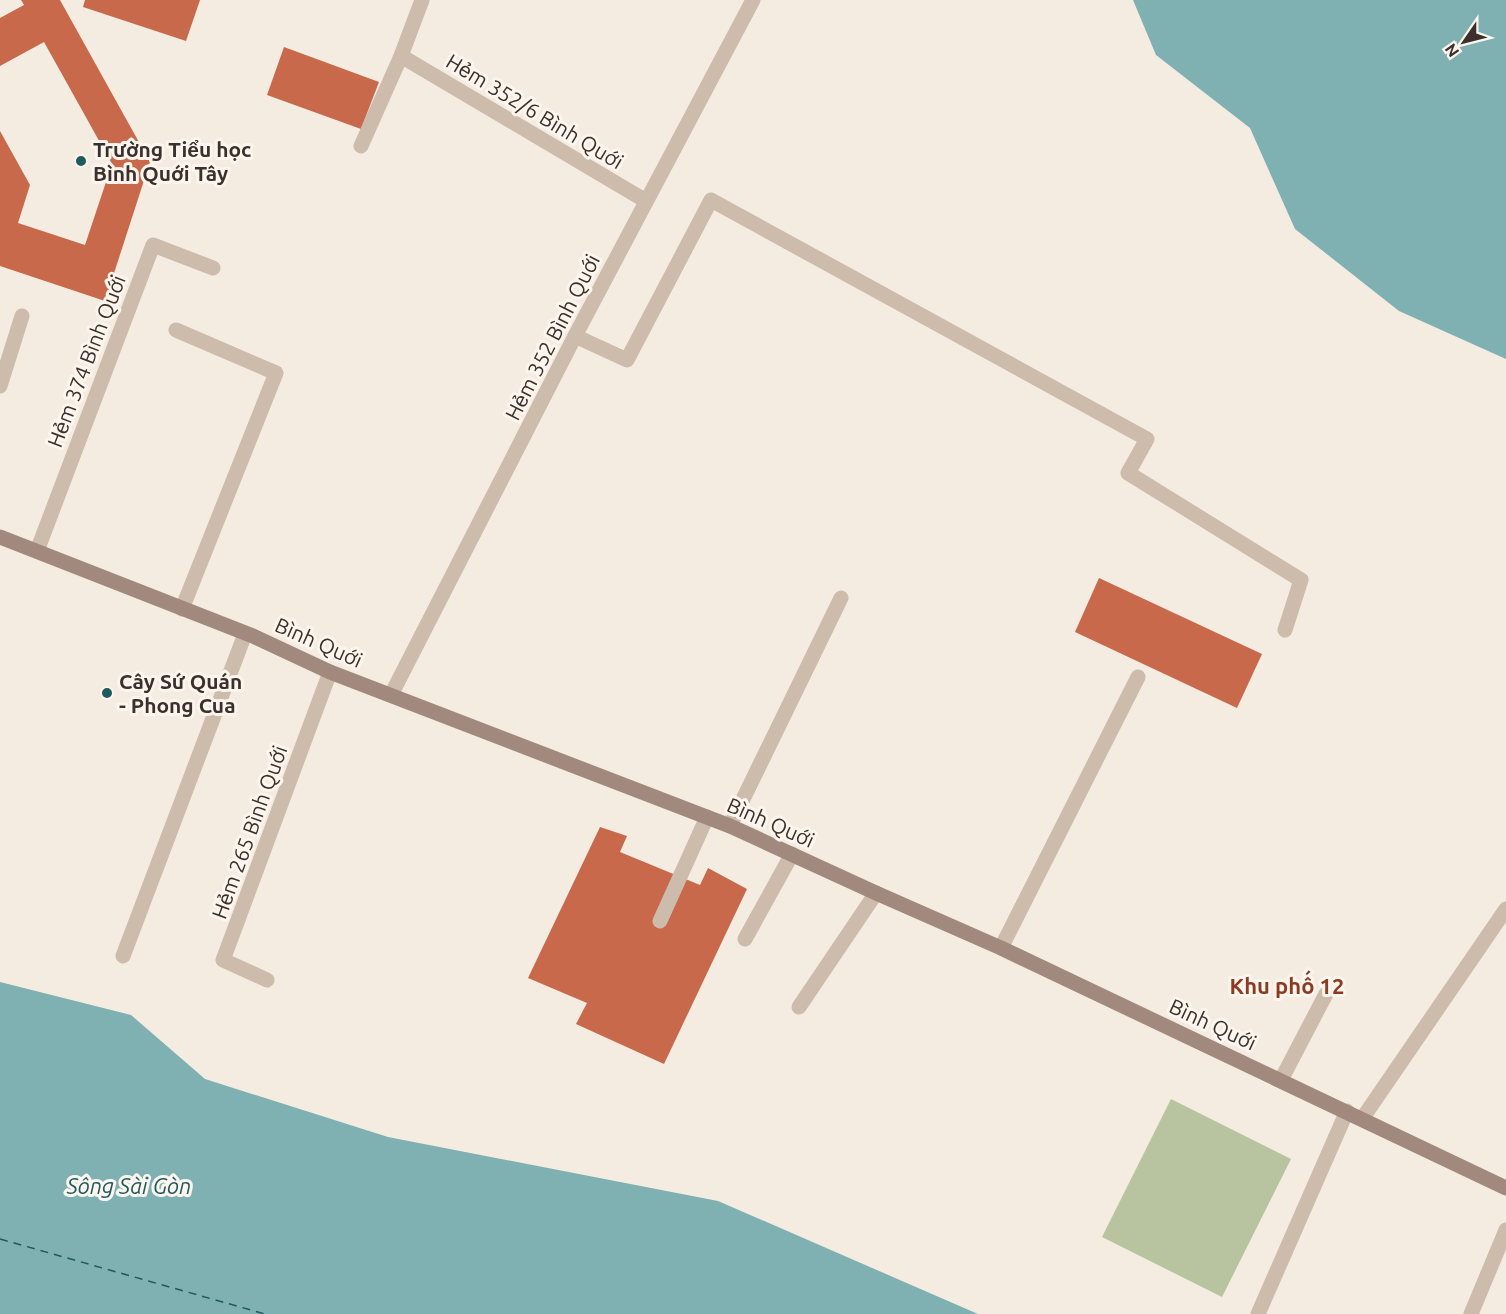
<svg xmlns="http://www.w3.org/2000/svg" width="1506" height="1314" font-family="Ubuntu,sans-serif">
  <style>
    .green { fill: #b8c4a0 }
    .water { fill: #7fb0b2 }
    .lines { fill: none; stroke-linecap: round; stroke-linejoin: round }
    .ferry { stroke: #1f5a5e; stroke-width: 1.5; stroke-dasharray: 8 6; stroke-linecap: butt }
    .building { fill: #c8694b }
    .lane { stroke: #cdbbac; stroke-width: 15 }
    .street { stroke: #cdbbac; stroke-width: 15 }
    .secondary { stroke: #a18a7d; stroke-width: 15 }
    .poi-dot { fill: #1f5a5e; stroke: #fbf5ee; stroke-width: 2 }
    .labels { text-anchor: middle; dominant-baseline: central; stroke-width: 6; stroke-linejoin: round; paint-order: stroke }
    .street-label { font-size: 21px; fill: #3b302b; stroke: #fbf5ee }
    .poi-label { font-size: 21px; font-weight: bold; fill: #3b302b; stroke: #fbf5ee; text-anchor: start }
    .neighbourhood-label { font-size: 22px; font-weight: bold; fill: #8c3b22; stroke: #fbf5ee }
    .water-label { font-size: 22px; font-style: italic; fill: #1f5a5e; stroke: #fbf5ee }
  </style>
  <rect width="100%" height="100%" fill="#f4ebe1"/>
  <polygon class="green" points="1171,1099 1291,1159 1222,1297 1102,1237"/>
  <g class="water">
    <polygon points="1133,0 1506,0 1506,359 1399,311 1295,229 1250,128 1156,55"/>
    <polygon points="0,982 131,1015 205,1079 388,1137 718,1201 978,1314 0,1314"/>
  </g>
  <g class="lines">
    <polyline class="ferry" points="0,1239 265,1314"/>
  </g>
  <g class="building">
    <polygon points="21,0 60,0 150,162 105,301 0,266 0,131 30,185 18,223 85,245 112,164 44,42 0,66 0,18 24,5"/>
    <polygon points="85,0 200,0 186,41 83,7"/>
    <polygon points="284,47 379,82 361,129 267,95"/>
    <polygon points="1099,578 1262,654 1237,708 1075,632"/>
    <polygon points="600,827 627,836 620,852 700,885 708,868 747,889 664,1064 576,1024 587,1003 528,978"/>
  </g>
  <g class="lines">
    <g class="lane">
      <polyline points="176,330 276,373 182,609"/>
      <polyline points="575,336 627,360 711,200 1147,439 1128,473 1301,580 1285,630"/>
      <polyline points="0,386 22,316"/>
      <polyline points="37,551 153,245 213,268"/>
      <polyline points="730,826 841,598"/>
      <polyline points="745,939 792,854"/>
      <polyline points="1001,948 1138,677"/>
      <polyline points="799,1007 876,893"/>
      <polyline points="1362,1119 1506,909"/>
      <polyline points="1258,1314 1347,1111"/>
    </g>
    <g class="street">
      <polyline points="401,56 422,0"/>
      <polyline points="361,146 401,56 646,201"/>
      <polyline points="391,695 575,336 753,0"/>
      <polyline points="660,921 707,817"/>
      <polyline points="123,956 245,634"/>
      <polyline points="267,980 223,960 330,672"/>
      <polyline points="1281,1080 1326,994"/>
      <polyline points="1471,1314 1506,1230"/>
    </g>
    <polyline class="secondary" points="0,537 253,636 330,672 730,826 876,893 1001,948 1506,1188"/>
  </g>
  <g class="poi-dot">
    <circle cx="81" cy="161" r="6"/>
    <circle cx="107" cy="693" r="6"/>
  </g>
  <g class="labels">
    <g class="street-label">
      <text transform="translate(535 111) rotate(31)">Hẻm 352/6 Bình Quới</text>
      <text transform="translate(552 337) rotate(-63)">Hẻm 352 Bình Quới</text>
      <text transform="translate(86 361) rotate(-69)">Hẻm 374 Bình Quới</text>
      <text transform="translate(319 642) rotate(24)">Bình Quới</text>
      <text transform="translate(771 822) rotate(24)">Bình Quới</text>
      <text transform="translate(249 832) rotate(-70)">Hẻm 265 Bình Quới</text>
      <text transform="translate(1213 1024) rotate(25)">Bình Quới</text>
    </g>
    <g class="poi-label">
      <text x="93" y="149">Trường Tiểu học<tspan x="93" dy="24">Bình Quới Tây</tspan></text>
      <text x="119" y="681">Cây Sứ Quán<tspan x="119" dy="24">- Phong Cua</tspan></text>
    </g>
    <g class="neighbourhood-label">
      <text x="1287" y="985">Khu phố 12</text>
    </g>
    <g class="water-label">
      <text x="129" y="1185">Sông Sài Gòn</text>
    </g>
  </g>
  <g transform="translate(1464 42) rotate(235)" stroke="#fbf5ee" stroke-width="4.5" paint-order="stroke">
  <path d="M0-4.5L10 22L0 15L-10 22Z" fill="#3b302b"/>
  <text y="-9" font-size="16" font-weight="bold" text-anchor="middle" fill="#3b302b">N</text>
  </g>
</svg>
